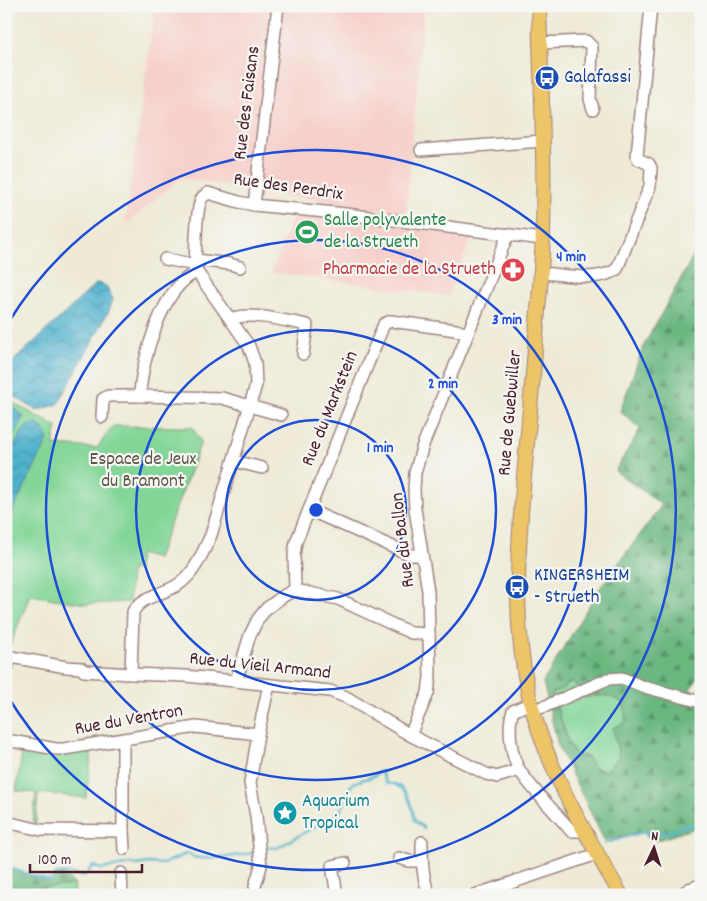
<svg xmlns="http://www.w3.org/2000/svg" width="707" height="901" font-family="Dekko,sans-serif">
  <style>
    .built { fill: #f7d0cb }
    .green { fill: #83d698; stroke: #667a62 }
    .forest { fill: url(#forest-firs); stroke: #5a6b56; fill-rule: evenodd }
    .water { fill: url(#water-waves); stroke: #4c687c }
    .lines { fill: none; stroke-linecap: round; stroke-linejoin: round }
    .stream { stroke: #4fb2ce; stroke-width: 2.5 }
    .minor-casing { stroke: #9c8480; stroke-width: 14 }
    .major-casing { stroke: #9c8480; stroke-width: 16 }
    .minor { stroke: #fff; stroke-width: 11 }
    .major { stroke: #eec469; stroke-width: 14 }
    .ring { fill: none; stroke: #1d4ed8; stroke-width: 2.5 }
    .labels { text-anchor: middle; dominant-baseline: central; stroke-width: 4.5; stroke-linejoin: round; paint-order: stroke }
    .transit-label { font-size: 19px; fill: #164399; stroke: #f6f6f2; text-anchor: start }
    .street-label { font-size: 19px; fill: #4a1f2b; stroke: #f6f6f2 }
    .leisure-label { font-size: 19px; fill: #27864d; stroke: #f6f6f2; text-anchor: start }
    .health-label { font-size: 19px; fill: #be3a42; stroke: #f6f6f2; text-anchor: end }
    .park-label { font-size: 19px; fill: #5b564c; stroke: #f6f6f2 }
    .culture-label { font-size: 19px; fill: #0d838f; stroke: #f6f6f2; text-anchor: start }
    .centre { fill: #1d4ed8; stroke: #f6f6f2; stroke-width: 2.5 }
    .ring-label { font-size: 15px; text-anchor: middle; font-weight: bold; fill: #1d4ed8; stroke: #f6f6f2; stroke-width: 4.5; stroke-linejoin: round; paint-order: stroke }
  </style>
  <defs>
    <pattern id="forest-firs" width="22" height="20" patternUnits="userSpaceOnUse" patternTransform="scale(1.25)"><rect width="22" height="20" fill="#6ab780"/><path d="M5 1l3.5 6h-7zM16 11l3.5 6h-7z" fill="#599469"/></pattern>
    <pattern id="water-waves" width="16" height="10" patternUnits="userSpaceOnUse" patternTransform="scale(1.25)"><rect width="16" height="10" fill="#4fb2ce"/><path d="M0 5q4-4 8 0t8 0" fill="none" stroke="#4490a7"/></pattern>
  </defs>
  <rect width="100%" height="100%" fill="#f6f6f2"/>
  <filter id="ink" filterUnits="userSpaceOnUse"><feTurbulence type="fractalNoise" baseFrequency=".02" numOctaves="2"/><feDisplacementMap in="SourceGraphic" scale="10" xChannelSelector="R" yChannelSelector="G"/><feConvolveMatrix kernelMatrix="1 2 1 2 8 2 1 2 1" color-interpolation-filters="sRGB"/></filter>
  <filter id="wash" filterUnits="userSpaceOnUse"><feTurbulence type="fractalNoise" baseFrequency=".0096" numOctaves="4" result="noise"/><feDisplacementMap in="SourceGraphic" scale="20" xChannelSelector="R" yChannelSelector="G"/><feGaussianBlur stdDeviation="1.12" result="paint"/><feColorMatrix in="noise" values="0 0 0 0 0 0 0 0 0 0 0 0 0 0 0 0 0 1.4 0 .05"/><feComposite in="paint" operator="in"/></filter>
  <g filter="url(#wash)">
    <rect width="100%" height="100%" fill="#eeead5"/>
    <g class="built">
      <polygon points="155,6 424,6 406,214 181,178 125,225"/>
      <polygon points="296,210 367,222 472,236 448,296 271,272"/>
    </g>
    <g class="green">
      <polygon points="6,399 57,427 53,445 97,448 113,426 192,427 201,442 157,559 139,554 138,570 131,570 129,602 86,604 30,595 8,651 6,651"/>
      <path d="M 573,681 L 584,698 C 603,695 608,693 624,704 L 626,722 L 613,728 L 619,756 L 606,771 L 594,767 L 587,756 L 577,755 L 570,747 L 552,692 L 562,689 Z"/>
      <polygon points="23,747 92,750 86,798 38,793 36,823 33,823 36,793 16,791"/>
      <polygon points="75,885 74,895 6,895 6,887 19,890"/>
    </g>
    <g class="forest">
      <path d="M 701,242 L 701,675 L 689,690 L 701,693 L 701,826 L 652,842 L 642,832 L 604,840 L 558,746 L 543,682 L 597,592 L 662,505 L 615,471 L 640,429 L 620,411 L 643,347 ZM 573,681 L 584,698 C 603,695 608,693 624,704 L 626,722 L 613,728 L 619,756 L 606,771 L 594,767 L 587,756 L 577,755 L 570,747 L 552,693 L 562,689 Z"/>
      <path d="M 6,868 C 22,872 36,879 51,882 L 57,875 L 65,874 L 75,885 L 19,890 L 6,887 Z"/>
    </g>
    <g class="water">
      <polygon points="97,283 106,286 113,299 109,311 58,404 37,411 6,391 6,368"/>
      <polygon points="6,404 23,415 21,424 6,446"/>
      <polygon points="37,424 44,429 48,440 6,524 6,456 27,426"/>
    </g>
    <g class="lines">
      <g class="stream">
        <polyline points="605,843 647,831 656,833 672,832 682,826 687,825 701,827"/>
        <path d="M 262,847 L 277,848 L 339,813 L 345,802 L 349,789 L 353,783 L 374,776 L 381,771 L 386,783 C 388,784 391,784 394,784 C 409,789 412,808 415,821 L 424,828"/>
        <path d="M 6,867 L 40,878 L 51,881 L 56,874 L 65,873 L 83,876 L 87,874 L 92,866 L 102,869 L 131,864 L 137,865 L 148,863 L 163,864 L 188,853 C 190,854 192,857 194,857 C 206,861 244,855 257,852"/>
      </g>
    </g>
  </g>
  <g filter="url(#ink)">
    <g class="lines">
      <defs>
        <g id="minor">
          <polyline points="540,43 586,41 592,47 590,99 593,109"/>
          <polyline points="421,150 543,141"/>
          <polyline points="254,205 278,6"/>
          <polyline points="165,259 196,265"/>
          <polyline points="196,260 230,264 240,267"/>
          <path d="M 197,272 C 162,286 141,361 140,396 L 222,398 L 281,415"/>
          <path d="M 541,273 C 563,274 598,283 617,269 L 650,186 L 651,168 L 649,164 L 638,159 L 637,156 L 651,6"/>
          <path d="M 230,319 C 250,311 286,321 307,325 L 303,354"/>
          <polyline points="102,417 103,399 108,396 140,396"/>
          <polyline points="234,461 262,468"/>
          <polyline points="309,510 411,555 422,555"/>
          <polyline points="295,590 294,555 296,542 384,324 391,321 456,330 467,334"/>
          <polyline points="6,656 66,667 81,668 84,671 131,674 186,676 330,691 346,697 410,735 486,774 497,777 519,770"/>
          <polyline points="6,674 10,657"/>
          <path d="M 131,674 L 133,612 C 141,596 165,594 179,584 C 195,573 203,552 211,535 L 256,385 L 255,363 L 249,346 L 197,272 C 194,261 196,207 202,198 C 203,196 206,195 208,193 L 239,202 L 254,205 L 346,214 L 542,239"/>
          <polyline points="236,681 250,635 258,619 267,608 285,595 295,590 338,599 411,633 429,634"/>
          <path d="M 531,703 L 513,711 C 507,727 511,757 520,771 C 533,791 556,812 571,831 L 584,831"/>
          <polyline points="533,710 546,706 608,679 622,678 644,687 701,702"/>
          <polyline points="410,735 428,693 430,677 428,591 415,509 414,490 415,473 423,445 508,234"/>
          <polyline points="6,740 56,749 64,749 196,727 258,734"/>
          <polyline points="6,822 41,830 123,831 123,740"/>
          <polyline points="123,831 124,849"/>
          <path d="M 422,842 C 422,858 422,880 430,895"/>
          <polyline points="399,858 409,861 422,861"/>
          <polyline points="121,873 122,895"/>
          <polyline points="255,886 261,866 256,816 250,783 258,734 269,685"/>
          <polyline points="337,895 332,866 345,863"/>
          <polyline points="475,895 597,854"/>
          <polyline points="680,895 689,889 701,885"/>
        </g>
        <path id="major" d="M 539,6 C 541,81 545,156 543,231 C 542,261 540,292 537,322 C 533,381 527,441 522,500 C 517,568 514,628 529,696 C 546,768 584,831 621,895"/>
      </defs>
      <use href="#minor" class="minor-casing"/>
      <use href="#major" class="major-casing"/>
      <use href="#minor" class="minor"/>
      <use href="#major" class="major"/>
    </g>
  </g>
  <g class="ring">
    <circle cx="316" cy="510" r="90"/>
    <circle cx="316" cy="510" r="180"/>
    <circle cx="316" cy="510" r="270"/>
    <path d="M7 325A360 360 0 1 1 7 695"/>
  </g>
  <defs>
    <symbol id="bus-disc" viewBox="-11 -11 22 22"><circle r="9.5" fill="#1a4fb4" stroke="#f6f6f2"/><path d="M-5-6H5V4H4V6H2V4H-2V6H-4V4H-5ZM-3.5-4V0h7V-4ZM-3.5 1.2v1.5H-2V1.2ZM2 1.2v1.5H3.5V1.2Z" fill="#fff"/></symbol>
    <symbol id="stadium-disc" viewBox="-11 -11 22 22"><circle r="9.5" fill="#2e9e5b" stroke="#f6f6f2"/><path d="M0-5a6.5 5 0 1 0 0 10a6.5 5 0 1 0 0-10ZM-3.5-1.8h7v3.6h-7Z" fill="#fff"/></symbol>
    <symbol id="pharmacy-disc" viewBox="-11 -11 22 22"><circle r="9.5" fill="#e0444e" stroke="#f6f6f2"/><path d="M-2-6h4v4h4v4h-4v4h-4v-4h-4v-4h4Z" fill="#fff"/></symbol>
    <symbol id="sight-disc" viewBox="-11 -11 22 22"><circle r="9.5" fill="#0f9aa8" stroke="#f6f6f2"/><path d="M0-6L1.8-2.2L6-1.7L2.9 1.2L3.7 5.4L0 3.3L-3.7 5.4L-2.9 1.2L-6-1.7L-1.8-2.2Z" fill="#fff"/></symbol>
  </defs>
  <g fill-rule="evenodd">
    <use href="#bus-disc" x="533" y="64" width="28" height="28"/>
    <use href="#stadium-disc" x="293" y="218" width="28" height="28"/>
    <use href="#pharmacy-disc" x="499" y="256" width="28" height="28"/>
    <use href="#bus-disc" x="503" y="573" width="28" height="28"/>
    <use href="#sight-disc" x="271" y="799" width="28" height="28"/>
  </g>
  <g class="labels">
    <g class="transit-label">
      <text x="564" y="78">Galafassi</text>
      <text x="534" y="576">KINGERSHEIM<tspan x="534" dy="22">- Strueth</tspan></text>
    </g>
    <g class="street-label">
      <text transform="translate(248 103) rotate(-83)">Rue des Faisans</text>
      <text transform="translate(288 188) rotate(8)">Rue des Perdrix</text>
      <text transform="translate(331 409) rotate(-68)">Rue du Markstein</text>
      <text transform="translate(511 413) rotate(-85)">Rue de Guebwiller</text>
      <text transform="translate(404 540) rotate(-97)">Rue du Ballon</text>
      <text transform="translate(260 667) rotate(6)">Rue du Vieil Armand</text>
      <text transform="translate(129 721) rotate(-10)">Rue du Ventron</text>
    </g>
    <g class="leisure-label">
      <text x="324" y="221">Salle polyvalente<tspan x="324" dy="22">de la Strueth</tspan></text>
    </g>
    <g class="health-label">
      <text x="496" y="270">Pharmacie de la Strueth</text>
    </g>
    <g class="park-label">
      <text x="143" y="460">Espace de Jeux<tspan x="143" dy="22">du Bramont</tspan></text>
    </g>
    <g class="culture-label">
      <text x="302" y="802">Aquarium<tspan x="302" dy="22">Tropical</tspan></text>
    </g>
  </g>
  <circle cx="316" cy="510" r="8" class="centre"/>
  <g class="ring-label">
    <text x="571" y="261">4 min</text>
    <text x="507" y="324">3 min</text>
    <text x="443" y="388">2 min</text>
    <text x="380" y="452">1 min</text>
  </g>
  <rect width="707" height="901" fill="none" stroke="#f6f6f2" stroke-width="25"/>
  <g transform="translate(654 848) rotate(4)" stroke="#f6f6f2" stroke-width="4" paint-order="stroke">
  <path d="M0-4L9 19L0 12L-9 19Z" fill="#4a1f2b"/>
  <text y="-8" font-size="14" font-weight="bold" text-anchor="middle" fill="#4a1f2b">N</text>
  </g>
  <path d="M30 864v8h112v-8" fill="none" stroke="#4a1f2b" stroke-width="2.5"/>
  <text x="38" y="864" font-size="15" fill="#4a1f2b" stroke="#f6f6f2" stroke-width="4" paint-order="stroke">100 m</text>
</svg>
